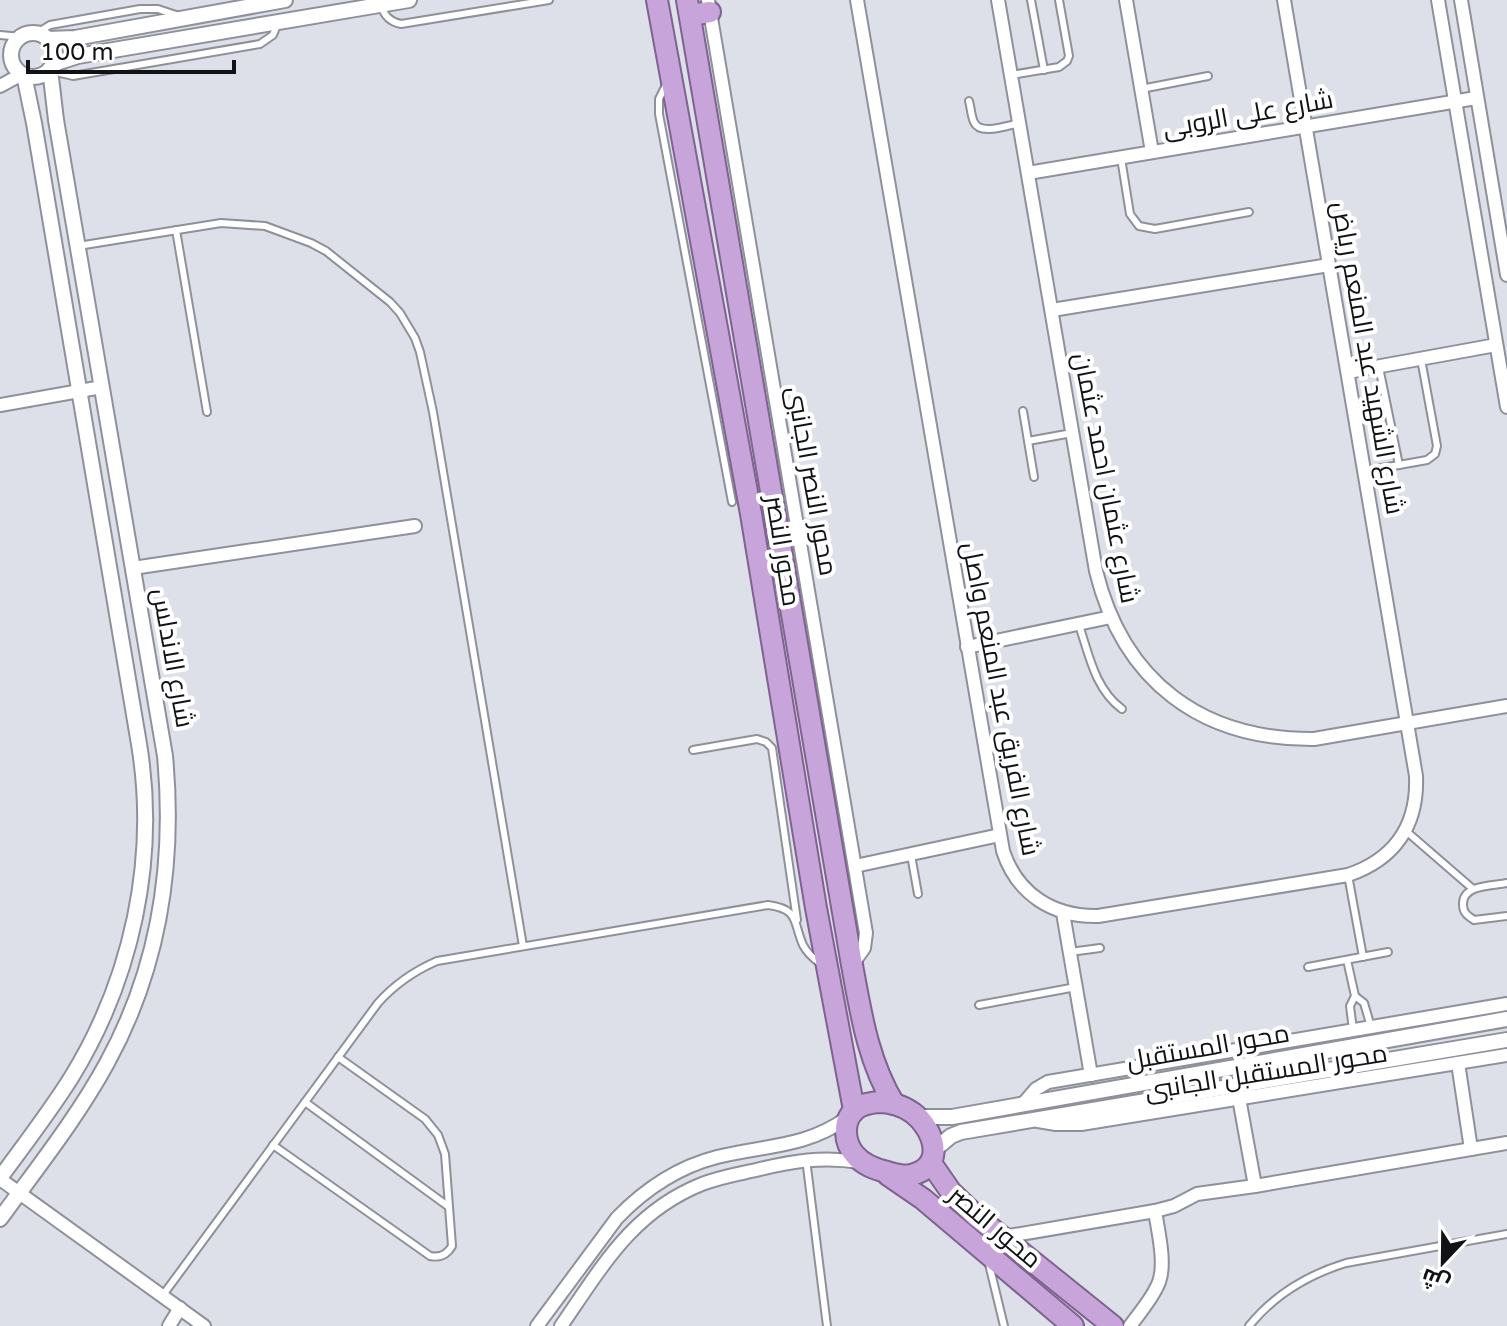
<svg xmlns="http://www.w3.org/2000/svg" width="1507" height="1326" font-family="'Varela Round',Cairo,sans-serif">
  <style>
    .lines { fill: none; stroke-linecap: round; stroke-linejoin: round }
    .service-casing { stroke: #8e9199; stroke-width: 10 }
    .minor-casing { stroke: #8e9199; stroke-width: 16 }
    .tertiary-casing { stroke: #8e9199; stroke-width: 18 }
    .trunk-casing { stroke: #7e638f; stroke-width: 24 }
    .service { stroke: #fff; stroke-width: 6 }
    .minor { stroke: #fff; stroke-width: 12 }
    .tertiary { stroke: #fff; stroke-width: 14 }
    .trunk { stroke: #c7a4da; stroke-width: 20 }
    .labels { text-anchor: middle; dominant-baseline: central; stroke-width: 8; stroke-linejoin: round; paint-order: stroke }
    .street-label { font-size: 26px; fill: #111215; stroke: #fff }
  </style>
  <rect width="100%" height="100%" fill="#dde0e8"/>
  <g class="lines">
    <defs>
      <g id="service">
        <polyline points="1031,0 1044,70"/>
        <path d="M 381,5 C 384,16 390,22 401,24 L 549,0"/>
        <polyline points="35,34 50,25 140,9 158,9 176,15"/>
        <polyline points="0,35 22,37"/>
        <polyline points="51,68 60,73 73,76 260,44 273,35 277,25"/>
        <polyline points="1011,75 1059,67 1067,61 1069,56 1059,0"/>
        <polyline points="666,85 659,99 659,114 732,502"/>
        <polyline points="1141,89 1208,76"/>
        <path d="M 969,101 C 971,108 971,116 974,122 C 980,136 1008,125 1020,123"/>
        <polyline points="1121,158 1130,214 1139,226 1155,229 1249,212"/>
        <polyline points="176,230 207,412"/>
        <polyline points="78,246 221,223 265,226 311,243 326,251 390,302 400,313 415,338 420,352 433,412 523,946"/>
        <polyline points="1379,367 1399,465"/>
        <polyline points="1023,411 1034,477"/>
        <polyline points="1028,441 1072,433"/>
        <polyline points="1365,471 1427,460 1435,454 1437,446 1421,359"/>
        <path d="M 1079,625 C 1089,655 1095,689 1122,709"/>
        <polyline points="693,750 757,739 766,742 772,748 797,920"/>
        <polyline points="1406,831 1473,889"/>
        <polyline points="911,855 918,894"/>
        <polyline points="1348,875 1363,957"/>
        <path d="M 1507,883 C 1493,886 1462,884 1463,905 C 1463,913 1468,916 1474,920 L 1507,916"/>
        <polyline points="1070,952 1100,948"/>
        <polyline points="1347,960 1355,996 1350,1006 1353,1030"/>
        <polyline points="1308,967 1388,952"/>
        <polyline points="1355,996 1364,1003 1371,1027"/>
        <polyline points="979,1005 1076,987"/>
        <polyline points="305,1102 449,1207"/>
        <path d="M 273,1145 L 430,1256 C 439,1258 447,1255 452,1246 L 445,1154 L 438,1135 L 425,1119 L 338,1057"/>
        <polyline points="806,1159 827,1326"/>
        <polyline points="989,1264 1004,1326"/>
        <path d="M 163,1295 L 378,1003 C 395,984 414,971 437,961 L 768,905 C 800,909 793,923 803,945 C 807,953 814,959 821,964"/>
        <path d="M 1249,1326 C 1275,1294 1307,1275 1346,1263 L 1507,1234"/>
      </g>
      <g id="minor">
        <polyline points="708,0 866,933 864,948 852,965"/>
        <path d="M 857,0 L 1003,851 C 1017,894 1053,917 1098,916 L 1348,875 C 1395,859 1418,825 1416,776 L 1284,0"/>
        <path d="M 998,0 L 1096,571 C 1123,681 1201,740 1314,739 L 1507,706"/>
        <polyline points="1126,0 1152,152"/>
        <polyline points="1438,0 1507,407"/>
        <polyline points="1461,0 1507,275"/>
        <polyline points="0,86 22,74"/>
        <polyline points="1028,173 1476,98"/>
        <polyline points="1052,310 1329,265"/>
        <polyline points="1348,372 1496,345"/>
        <polyline points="0,405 102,387"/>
        <polyline points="133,568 415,526"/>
        <polyline points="967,647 1111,617"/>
        <polyline points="855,866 1000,835"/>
        <polyline points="1063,913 1091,1075"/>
        <polyline points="1458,1063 1471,1149"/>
        <polyline points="1239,1098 1255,1186"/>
        <polyline points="1024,1103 1036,1089 1048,1082 1507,1004"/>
        <polyline points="1038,1121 1056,1124 1081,1124 1507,1055"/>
        <polyline points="0,1179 204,1326"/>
        <polyline points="1003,1237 1155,1211 1174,1206 1197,1194 1255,1186 1507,1143"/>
        <polyline points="169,1326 180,1308"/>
        <path d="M 537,1326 L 617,1218 C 645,1189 678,1167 717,1157 C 765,1145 805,1148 847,1118"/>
        <path d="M 561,1326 C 602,1267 632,1212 702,1184 C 720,1177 738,1174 756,1170 C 793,1161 822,1156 860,1162"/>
        <path d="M 1130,1326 C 1140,1312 1153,1298 1159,1282 C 1166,1263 1158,1231 1155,1211"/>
      </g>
      <g id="tertiary">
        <circle cx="33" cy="55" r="22"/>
        <polyline points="47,39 75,38 285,0"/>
        <polyline points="53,64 78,56 409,0"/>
        <polyline points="918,1117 952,1117 1507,1019"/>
        <polyline points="934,1150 951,1136 961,1132 1507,1040"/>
        <path d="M 0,1178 C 24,1145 49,1113 71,1078 C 132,979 158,859 139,744 L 34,123 L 24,75"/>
        <path d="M 0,1219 C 37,1168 77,1118 107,1063 C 159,968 175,863 165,756 L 56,120 L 50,69"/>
      </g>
      <g id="trunk">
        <polyline points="657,0 751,514 816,908 854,1110"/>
        <path d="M 687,0 L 852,965 C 861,1014 868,1061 894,1104"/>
        <polyline points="690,15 710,12"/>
        <path d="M 878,1102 C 891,1102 902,1105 913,1113 C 934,1129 947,1167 911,1175 C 903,1177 895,1174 887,1172 C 875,1169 863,1165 855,1155 C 844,1143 842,1121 855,1110 C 861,1104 870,1103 878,1102 Z"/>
        <polyline points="931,1163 951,1192 976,1216 1113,1326"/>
        <polyline points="888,1175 923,1199 1073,1326"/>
      </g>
    </defs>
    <use href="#service" class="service-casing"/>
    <use href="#minor" class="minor-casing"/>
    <use href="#tertiary" class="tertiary-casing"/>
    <use href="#trunk" class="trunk-casing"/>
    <use href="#service" class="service"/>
    <use href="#minor" class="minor"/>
    <use href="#tertiary" class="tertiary"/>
    <use href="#trunk" class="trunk"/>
  </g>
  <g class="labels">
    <g class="street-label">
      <text transform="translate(1248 114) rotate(-10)">شارع على الروبى</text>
      <text transform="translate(1368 358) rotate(80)">شارع الشهيد عبد المنعم رياض</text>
      <text transform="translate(1106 478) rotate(79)">شارع عثمان احمد عثمان</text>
      <text transform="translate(812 481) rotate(80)">محور النصر الجانبى</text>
      <text transform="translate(783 551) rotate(81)">محور النصر</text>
      <text transform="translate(173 658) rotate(80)">شارع الاندلس</text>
      <text transform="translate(1001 699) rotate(79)">شارع الفريق عبد المنعم واصل</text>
      <text transform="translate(1208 1047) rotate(-10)">محور المستقبل</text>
      <text transform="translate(1266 1072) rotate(-9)">محور المستقبل الجانبى</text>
      <text transform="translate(995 1227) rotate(40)">محور النصر</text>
    </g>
  </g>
  <g transform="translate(1443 1262) rotate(202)" stroke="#ffffff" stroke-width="6" paint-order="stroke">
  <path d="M0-6L14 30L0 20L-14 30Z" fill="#111215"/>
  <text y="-12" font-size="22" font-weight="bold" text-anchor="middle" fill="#111215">ش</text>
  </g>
  <path d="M28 60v12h206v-12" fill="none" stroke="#111215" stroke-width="4"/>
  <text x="40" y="60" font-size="24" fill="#111215" stroke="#ffffff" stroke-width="6" paint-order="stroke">100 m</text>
</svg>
